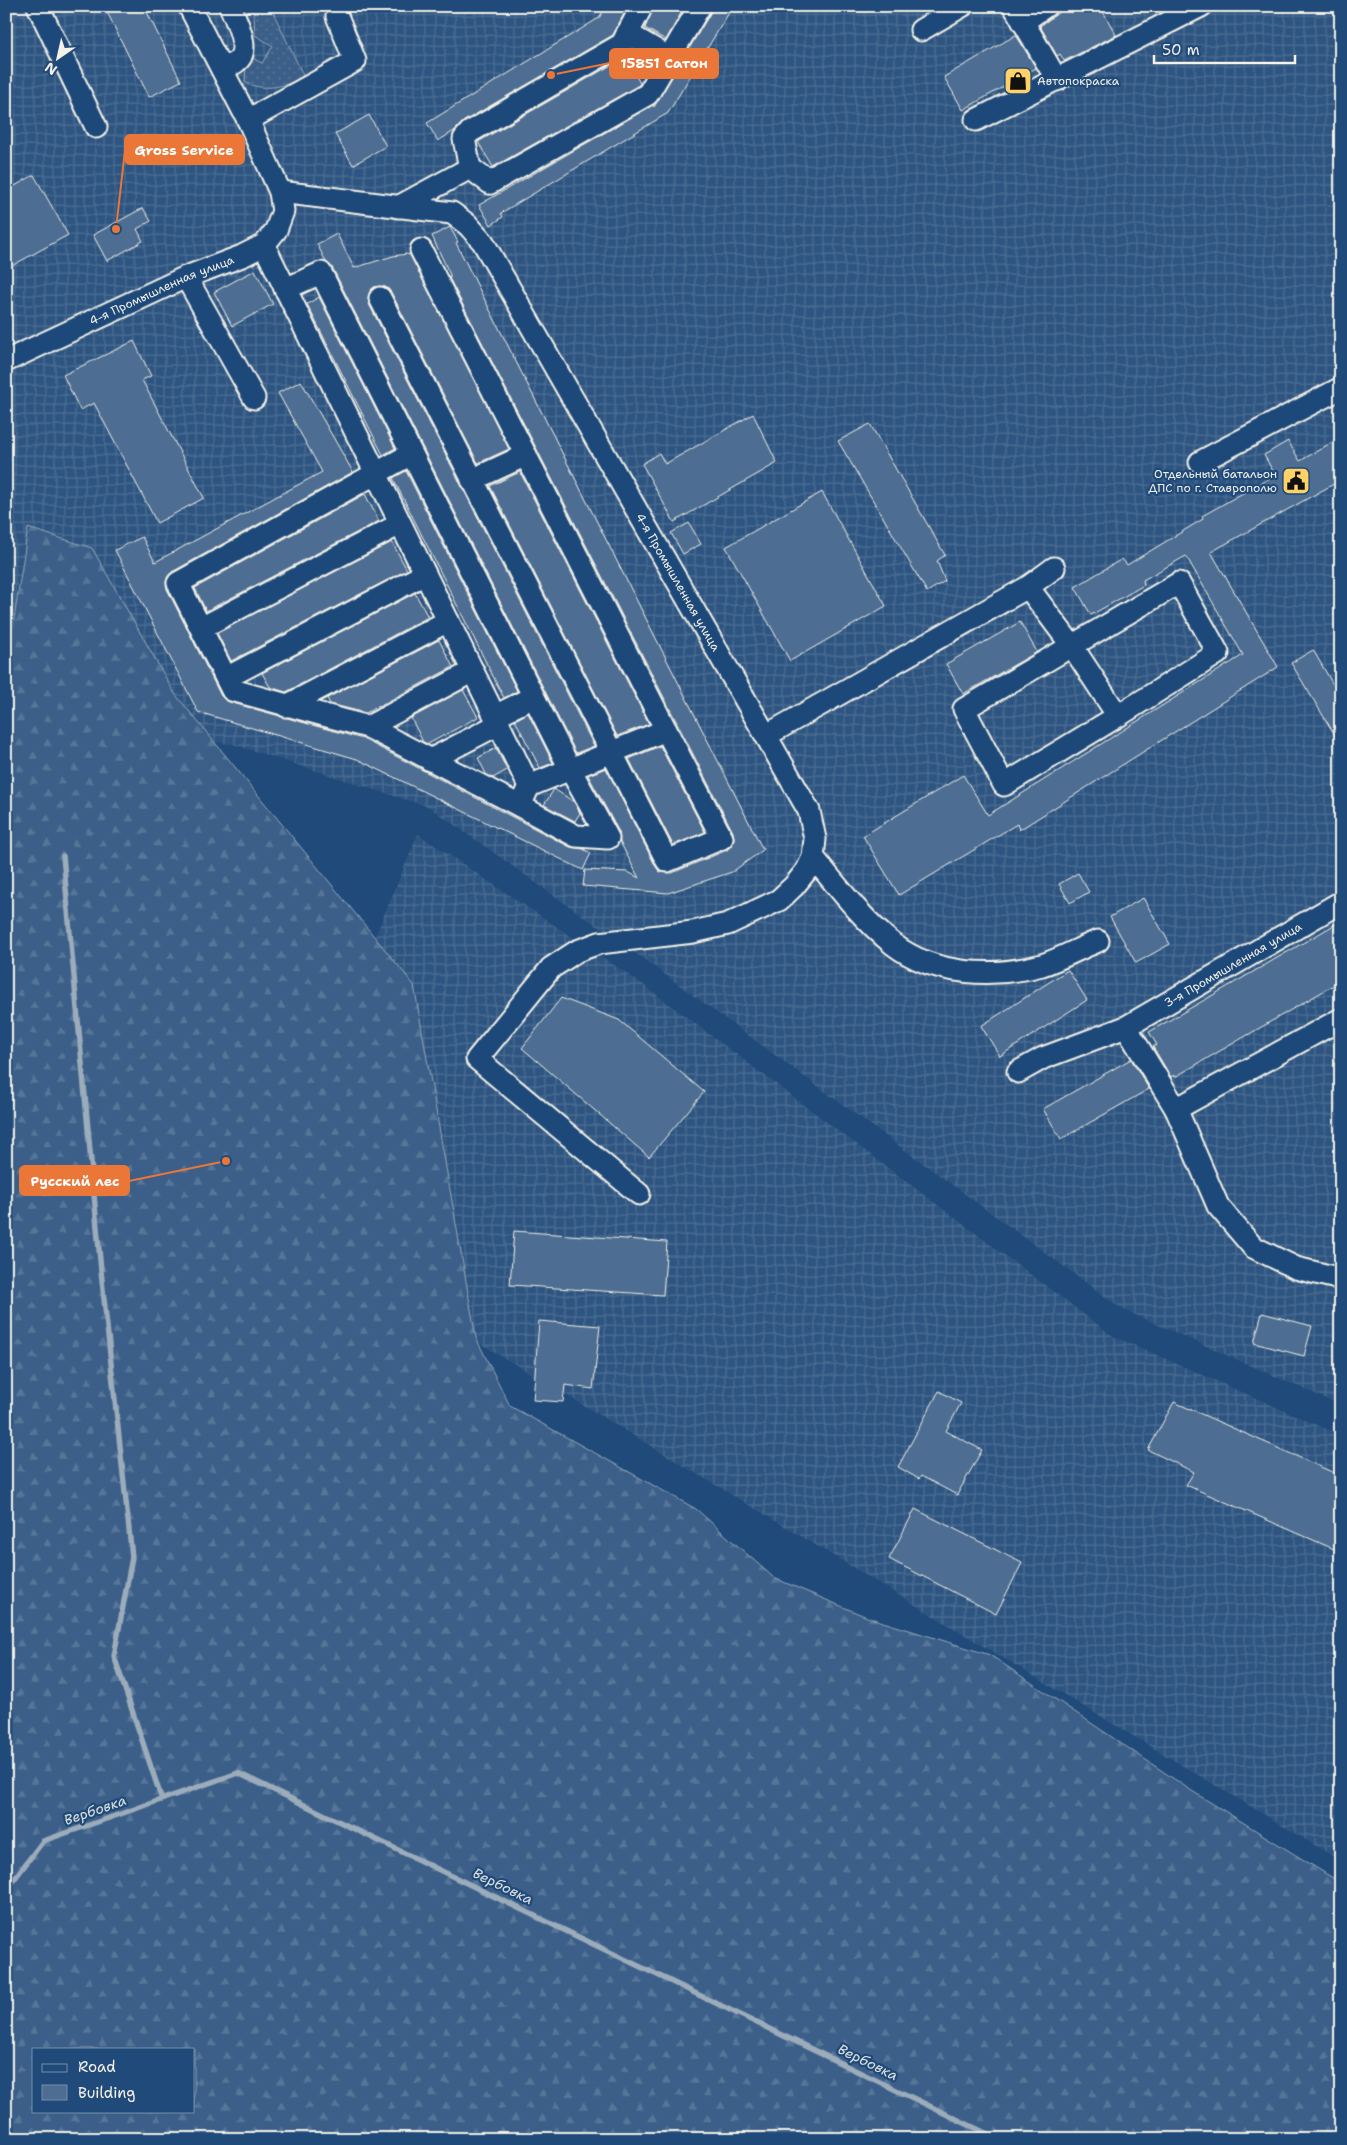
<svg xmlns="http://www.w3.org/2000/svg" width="1347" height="2145" font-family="'Shantell Sans',sans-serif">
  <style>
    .industrial { fill: url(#industrial-grid) }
    .grass { fill: url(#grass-dots); stroke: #97a8b8 }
    .forest { fill: url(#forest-firs); stroke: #97a8b8; fill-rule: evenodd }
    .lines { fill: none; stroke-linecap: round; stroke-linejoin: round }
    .stream { stroke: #9cacbb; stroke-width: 5.5 }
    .building { fill: #4d6e92; stroke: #f4f1e8 }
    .minor-casing { stroke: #f4f1e8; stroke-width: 25 }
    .minor { stroke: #1f4a7a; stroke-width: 21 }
    .labels { text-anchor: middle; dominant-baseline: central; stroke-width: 4.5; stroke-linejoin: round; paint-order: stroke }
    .poi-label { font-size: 12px; fill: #f4f1e8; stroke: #1f4a7a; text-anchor: start }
    .street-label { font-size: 12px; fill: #f4f1e8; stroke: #1f4a7a }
    .water-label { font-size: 14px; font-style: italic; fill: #dee0dd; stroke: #1f4a7a }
    .leader { fill: none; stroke: #ea7738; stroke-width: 2 }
    .callout-dot { fill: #ea7738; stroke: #1f4a7a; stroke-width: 2 }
    .callout { fill: #ea7738; stroke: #ea7738; stroke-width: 2 }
    .callout-label { font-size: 14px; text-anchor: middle; font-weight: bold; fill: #fff }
  </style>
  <defs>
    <pattern id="industrial-grid" width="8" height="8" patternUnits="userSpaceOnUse" patternTransform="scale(1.25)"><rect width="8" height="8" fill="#2d5581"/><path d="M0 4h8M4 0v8" fill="none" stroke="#4c6e93"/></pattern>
    <pattern id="grass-dots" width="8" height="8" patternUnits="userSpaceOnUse" patternTransform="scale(1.25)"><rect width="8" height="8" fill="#3a5f88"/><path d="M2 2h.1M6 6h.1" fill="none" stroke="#577699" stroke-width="1.8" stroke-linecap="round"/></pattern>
    <pattern id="forest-firs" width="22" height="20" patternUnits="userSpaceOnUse" patternTransform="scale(1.25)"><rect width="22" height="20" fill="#3a5f88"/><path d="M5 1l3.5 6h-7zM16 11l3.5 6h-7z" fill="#577699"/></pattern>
  </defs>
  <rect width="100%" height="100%" fill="#1f4a7a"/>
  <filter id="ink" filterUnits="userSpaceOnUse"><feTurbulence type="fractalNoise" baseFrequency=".02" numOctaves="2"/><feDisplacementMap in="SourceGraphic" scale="10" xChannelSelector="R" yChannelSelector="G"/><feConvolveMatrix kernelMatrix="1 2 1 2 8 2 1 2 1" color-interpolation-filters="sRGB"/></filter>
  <g filter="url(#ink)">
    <g class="industrial">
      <polygon points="6,6 1341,6 1341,1402 1331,1401 1122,1309 638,955 429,807 232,744 6,721"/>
      <polygon points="418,834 641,983 1113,1336 1329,1430 1341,1431 1341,1861 260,1211"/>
    </g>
    <path class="grass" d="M 250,6 L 270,6 L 303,75 C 290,87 261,92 245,82 L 246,66 L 250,57 L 262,63 L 273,46 L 255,35 L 254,16 Z"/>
    <path class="forest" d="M 28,528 L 92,548 L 175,694 L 414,985 L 476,1338 L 510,1406 L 696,1509 L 774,1578 L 867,1617 L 990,1655 L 1192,1791 L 1341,1883 L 1341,2139 L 6,2139 L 6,655 L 9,651 ZM 34,2049 L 194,2049 L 194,2111 L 34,2111 Z"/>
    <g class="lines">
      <g class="stream">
        <polyline points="63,856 101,1271 132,1557 114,1656 162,1800"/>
        <polyline points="6,1890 43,1841 238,1773 998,2139"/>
      </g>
    </g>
    <g class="building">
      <polygon points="104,6 144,6 181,81 149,97"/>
      <polygon points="606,6 628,6 613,35 464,121 454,131 438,141 427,123 599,18"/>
      <polygon points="654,6 685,6 666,40 645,28"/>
      <polygon points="712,6 733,6 668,113 501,213 503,217 491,225 479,205 653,105 654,107 711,12"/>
      <polygon points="1068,6 1100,6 1116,35 1064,61 1060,54 1057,56 1040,26"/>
      <polygon points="1016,35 1036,68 963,110 944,77"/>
      <polygon points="625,57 640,83 639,85 493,167 478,142"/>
      <polygon points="369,115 386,146 353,165 335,134"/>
      <polygon points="34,175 68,235 6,269 6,191"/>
      <polygon points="143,208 151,221 137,229 143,241 107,261 93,235"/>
      <polygon points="450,227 458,242 456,243 763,850 732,872 668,893 583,886 585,870 628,872 639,878 620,842 619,832 588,775 606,768 656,867 660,872 672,873 727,850 732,845 734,838 733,832 448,276 451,277 432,236"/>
      <polygon points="337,234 354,268 393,256 407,254 410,255 509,449 478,463 391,292 387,288 381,286 374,287 368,297 369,304 594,746 576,753 332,267 326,262 317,244"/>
      <polygon points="255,270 273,304 232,326 214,292"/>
      <polygon points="319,297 395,448 383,455 307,304"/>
      <polygon points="134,341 151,376 142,380 204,498 157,523 94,403 80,410 63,375"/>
      <polygon points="301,381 353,472 172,572 166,582 167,589 221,696 229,702 363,739 570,847 583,849 591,853 583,870 357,759 198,712 115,550 142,537 155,562 322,472 278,393"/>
      <polygon points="753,414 777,463 674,522 642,464 659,453 665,464"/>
      <polygon points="870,424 945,555 937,561 945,581 927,592 838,441"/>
      <polygon points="1341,437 1341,480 1211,552 1278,667 1019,830 1017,824 899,895 863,836 963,775 988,815 1243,655 1186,556 1143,580 1144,585 1091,615 1075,587 1122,559 1127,565 1203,519 1202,516 1275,475 1264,455 1288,441 1300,461"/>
      <polygon points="406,471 517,691 504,698 393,478"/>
      <polygon points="520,472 649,724 617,736 490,486"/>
      <polygon points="822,492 886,606 790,661 726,547"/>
      <polygon points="365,494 379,521 206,611 195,588"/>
      <polygon points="689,523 701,544 683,554 671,533"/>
      <polygon points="392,542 407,570 231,661 217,633"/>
      <polygon points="415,593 428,617 286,692 270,687 262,673"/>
      <polygon points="1020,622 1037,652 963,694 946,664"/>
      <polygon points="439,640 453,667 366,713 330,704 327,698"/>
      <polygon points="1313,650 1341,698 1341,745 1291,663"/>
      <polygon points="463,690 478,717 428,744 423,742 411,718"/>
      <polygon points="528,713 553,763 540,768 515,720"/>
      <polygon points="660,746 705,832 673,845 629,759"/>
      <polygon points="496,748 507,770 493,778 486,774 478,758"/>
      <polygon points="554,789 574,802 580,813 575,821 544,805"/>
      <polygon points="1078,873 1089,892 1070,903 1059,884"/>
      <polygon points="1143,898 1170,944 1136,963 1110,917"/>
      <polygon points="1341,921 1341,981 1175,1077 1174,1075 1171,1077 1153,1047 1157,1045 1149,1032"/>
      <polygon points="1068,970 1087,1000 1000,1056 981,1026"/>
      <polygon points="561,998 619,1020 704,1092 649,1157 522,1048"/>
      <polygon points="1131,1059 1149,1089 1061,1139 1043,1109"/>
      <polygon points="514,1231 667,1242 663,1295 510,1285"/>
      <polygon points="1262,1313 1312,1326 1304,1356 1254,1343"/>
      <polygon points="539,1321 600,1326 593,1389 565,1385 563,1402 533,1400"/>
      <polygon points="939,1391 961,1403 946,1431 982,1450 957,1495 921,1476 919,1479 898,1467"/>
      <polygon points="1174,1402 1341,1476 1341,1552 1186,1485 1194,1472 1148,1450"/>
      <polygon points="915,1509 1022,1563 996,1614 889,1559"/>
    </g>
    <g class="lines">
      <defs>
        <g id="minor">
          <polyline points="38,6 96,127"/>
          <polyline points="642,6 622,44 470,132 464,139 470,168 490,183 648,94 700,6"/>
          <polyline points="1014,6 1057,80"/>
          <polyline points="1023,22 1046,6"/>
          <polyline points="921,30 962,6"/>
          <polyline points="627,33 668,57"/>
          <path d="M 222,69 C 226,67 232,65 236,62 C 252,51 236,20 230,6"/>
          <polyline points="248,120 355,61 337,16"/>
          <polyline points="976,120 1201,6"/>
          <path id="s1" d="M 280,192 L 452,213 L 468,225 L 483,242 L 809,811 L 815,839 L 813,857 L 807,870 L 794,886 L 779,900 L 728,924 L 693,932 L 599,943 L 577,951 L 551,968 L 477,1059 L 639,1194"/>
          <polyline points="398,207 470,168"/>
          <polyline points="264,245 529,786 666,730 421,250"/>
          <polyline points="186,277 254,398"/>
          <polyline points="285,289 321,273 570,769 608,838 576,836 520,806 529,786"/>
          <polyline points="380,298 667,861 722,838 666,730"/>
          <path id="s2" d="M 6,361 L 186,277 L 242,256 L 264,245 L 276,230 L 283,211 L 280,192 L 248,120 L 189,6"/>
          <polyline points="411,454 178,583 232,690 368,727 520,806"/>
          <polyline points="1200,462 1341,388"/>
          <polyline points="472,480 526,455"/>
          <polyline points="1028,587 1072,646 1118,716 1218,653 1179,583 964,709 1004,785 1118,716"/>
          <polyline points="201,628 400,524"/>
          <polyline points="226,678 425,574"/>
          <polyline points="286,706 448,621"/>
          <polyline points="495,716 533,697"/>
          <polyline points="368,727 473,671"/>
          <polyline points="767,735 1028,587 1054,568"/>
          <polyline points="430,760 499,724"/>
          <path d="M 813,857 C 838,887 862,919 893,944 C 934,976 994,978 1042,965 C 1061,959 1080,948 1098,941"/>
          <polyline points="1126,1027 1176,1109 1341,1019"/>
          <path id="s3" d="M 1018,1072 L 1043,1058 L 1126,1027 L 1341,902"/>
          <polyline points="1176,1109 1218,1206 1253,1247 1296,1268 1341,1279"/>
        </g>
      </defs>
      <use href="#minor" class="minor-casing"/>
      <use href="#minor" class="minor"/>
    </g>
  </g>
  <defs>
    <symbol id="shop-square" viewBox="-11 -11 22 22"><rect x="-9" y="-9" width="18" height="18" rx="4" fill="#ffd166" stroke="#1f4a7a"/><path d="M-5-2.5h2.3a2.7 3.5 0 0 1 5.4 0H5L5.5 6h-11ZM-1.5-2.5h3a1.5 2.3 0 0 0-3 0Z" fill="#111"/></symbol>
    <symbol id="civic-square" viewBox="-11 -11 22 22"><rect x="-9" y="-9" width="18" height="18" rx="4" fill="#ffd166" stroke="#1f4a7a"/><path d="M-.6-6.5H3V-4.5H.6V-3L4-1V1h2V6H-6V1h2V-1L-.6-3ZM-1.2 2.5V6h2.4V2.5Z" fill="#111"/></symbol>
  </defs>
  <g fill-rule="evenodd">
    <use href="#shop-square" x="1002" y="65" width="32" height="32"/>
    <use href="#civic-square" x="1280" y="465" width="32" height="32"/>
  </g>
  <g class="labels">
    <g class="poi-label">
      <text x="1037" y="81">Автопокраска</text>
      <text x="1277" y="474" text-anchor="end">Отдельный батальон<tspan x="1277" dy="14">ДПС по г. Ставрополю</tspan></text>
    </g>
    <g class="street-label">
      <text stroke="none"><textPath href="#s2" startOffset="171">4-я Промышленная улица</textPath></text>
      <text stroke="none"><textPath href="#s1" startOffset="608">4-я Промышленная улица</textPath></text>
      <text stroke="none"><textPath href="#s3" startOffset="241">3-я Промышленная улица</textPath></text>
    </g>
    <g class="water-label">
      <text transform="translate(95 1810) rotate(-19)">Вербовка</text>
      <text transform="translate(503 1886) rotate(26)">Вербовка</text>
      <text transform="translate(868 2062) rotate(26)">Вербовка</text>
    </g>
  </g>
  <path class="leader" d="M551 75L610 63M116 229L125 150M226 1161L129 1181"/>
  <g class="callout-dot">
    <circle cx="551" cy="75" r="5"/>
    <circle cx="116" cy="229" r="5"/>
    <circle cx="226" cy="1161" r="5"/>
  </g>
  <g class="callout">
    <rect x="610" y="49" width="108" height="29" rx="5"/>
    <rect x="125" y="135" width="119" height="29" rx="5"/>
    <rect x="20" y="1166" width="109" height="29" rx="5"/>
  </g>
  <g class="callout-label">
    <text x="664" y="68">15851 Сатон</text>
    <text x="184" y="155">Gross Service</text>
    <text x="75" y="1186">Русский лес</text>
  </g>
  <rect width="1347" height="2145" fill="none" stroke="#1f4a7a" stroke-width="25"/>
  <rect x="12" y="12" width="1322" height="2120" fill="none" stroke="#f4f1e8" stroke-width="2" filter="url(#ink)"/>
  <rect x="32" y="2048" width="162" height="65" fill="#1f4a7a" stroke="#748da6"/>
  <rect x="42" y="2064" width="25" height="8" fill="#1f4a7a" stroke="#748da6"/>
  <text x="78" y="2072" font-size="15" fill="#f4f1e8">Road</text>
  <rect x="42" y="2085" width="25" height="15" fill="#4d6e92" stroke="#748da6"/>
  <text x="78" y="2098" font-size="15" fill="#f4f1e8">Building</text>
  <g transform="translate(58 58) rotate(214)" stroke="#1f4a7a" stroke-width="4" paint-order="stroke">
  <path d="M0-4L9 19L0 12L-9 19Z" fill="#f4f1e8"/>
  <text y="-8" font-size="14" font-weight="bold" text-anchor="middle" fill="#f4f1e8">N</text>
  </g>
  <path d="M1154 55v8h141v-8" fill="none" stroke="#f4f1e8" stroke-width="2.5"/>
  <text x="1162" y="55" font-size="15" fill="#f4f1e8" stroke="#1f4a7a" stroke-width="4" paint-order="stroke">50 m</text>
</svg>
